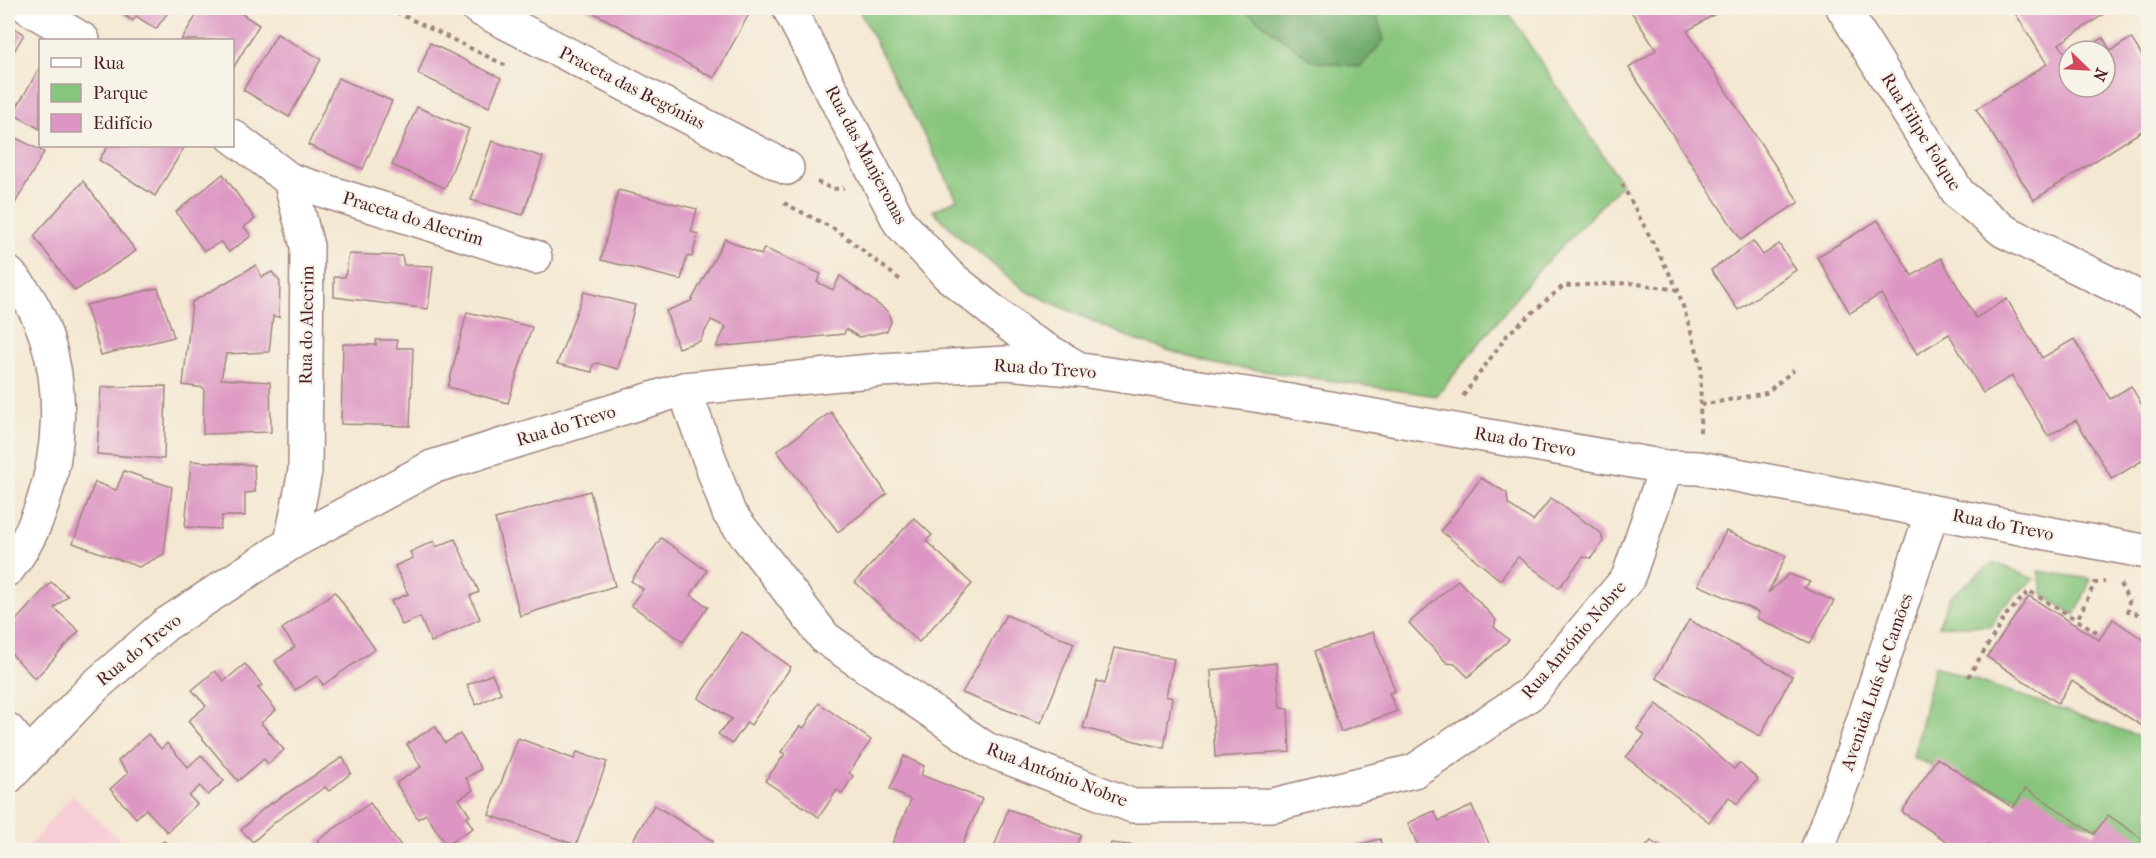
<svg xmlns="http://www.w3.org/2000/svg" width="2156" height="858" font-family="'IM FELL French Canon',serif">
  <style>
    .built { fill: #f6cfd6 }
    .green { fill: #88c67d; stroke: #697254; stroke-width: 1.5 }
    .forest { fill: #6eab6c; stroke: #5c654c; stroke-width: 1.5 }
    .building { fill: #dd96c3 }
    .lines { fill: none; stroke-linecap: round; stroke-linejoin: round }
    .minor-casing { stroke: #9f847e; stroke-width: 36 }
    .tertiary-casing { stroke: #9f847e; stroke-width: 36 }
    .path { stroke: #9f847e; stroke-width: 4; stroke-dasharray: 4.5 4.5; stroke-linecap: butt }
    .minor { stroke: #fff; stroke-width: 33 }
    .tertiary { stroke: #fff; stroke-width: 33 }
    .labels { text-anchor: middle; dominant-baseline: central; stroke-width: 4.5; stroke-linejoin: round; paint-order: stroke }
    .street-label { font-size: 18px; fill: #4a1f2b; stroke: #f7f3e8 }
  </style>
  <rect width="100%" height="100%" fill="#f7f3e8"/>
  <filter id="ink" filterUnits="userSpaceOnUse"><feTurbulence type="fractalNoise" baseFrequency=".0167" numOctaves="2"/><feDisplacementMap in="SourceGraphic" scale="12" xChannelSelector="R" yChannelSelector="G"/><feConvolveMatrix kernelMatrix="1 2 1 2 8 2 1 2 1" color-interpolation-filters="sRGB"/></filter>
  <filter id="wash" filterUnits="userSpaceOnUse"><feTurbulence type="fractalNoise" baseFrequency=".008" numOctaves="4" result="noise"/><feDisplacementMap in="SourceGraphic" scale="24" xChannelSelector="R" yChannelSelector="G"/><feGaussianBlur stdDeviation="1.35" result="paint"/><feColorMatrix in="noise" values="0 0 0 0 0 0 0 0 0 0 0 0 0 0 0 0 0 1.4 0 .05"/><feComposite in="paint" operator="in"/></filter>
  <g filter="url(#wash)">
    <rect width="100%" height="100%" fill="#f4e8d2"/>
    <polygon class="built" points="72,795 131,850 25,850"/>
    <g class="green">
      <polygon points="858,8 1505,8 1622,184 1535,274 1437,396 1214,364 1137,341 1026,291 964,241 933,211 957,199"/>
      <polygon points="1993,562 2034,579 2000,609 1992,626 1938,626 1950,597"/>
      <polygon points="2038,571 2091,579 2075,615 2044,596"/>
      <polygon points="1934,666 2148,739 2148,848 1913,758"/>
    </g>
    <polygon class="forest" points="1242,8 1375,8 1384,40 1360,67 1313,61"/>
    <g id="blocks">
      <g class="building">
        <polygon points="113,8 171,8 156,29 136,16 133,21"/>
        <polygon points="201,8 233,8 259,25 232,70 232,40 181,40"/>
        <polygon points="585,8 741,8 750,12 714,78"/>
        <polygon points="1629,8 1715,8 1718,12 1687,31 1799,202 1741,240 1629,68 1656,50"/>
        <polygon points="2012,8 2113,8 2059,44 2069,59 2069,87 2105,87 2105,51 2082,51 2103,38 2111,51 2131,38 2148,65 2148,127 2034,200 1976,109 2047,64"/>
        <polygon points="8,24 24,34 8,62"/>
        <polygon points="277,34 321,59 289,117 243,90"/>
        <polygon points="430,43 501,78 489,107 418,74"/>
        <polygon points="40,67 40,129 13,114"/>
        <polygon points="338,78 392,101 363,169 308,145"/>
        <polygon points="417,107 469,129 445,188 392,165"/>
        <polygon points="8,134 44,152 8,216"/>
        <polygon points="492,141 543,157 523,215 471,200"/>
        <polygon points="108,146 185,146 155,196 99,160"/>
        <polygon points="223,174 255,219 244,227 251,236 229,252 221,242 204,251 176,212"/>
        <polygon points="83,181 136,251 75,291 34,236"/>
        <polygon points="618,190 697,209 691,232 698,234 692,257 687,256 681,280 601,260"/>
        <polygon points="1878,220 1912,276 1941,258 1976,318 2007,299 2042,358 2074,339 2110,399 2131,386 2148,416 2148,457 2112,479 2076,420 2048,436 2012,376 1983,393 1949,334 1917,354 1881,294 1850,313 1817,257"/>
        <polygon points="725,239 761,255 764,248 821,274 817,282 833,290 840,276 888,312 891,322 887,331 859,337 846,329 844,334 716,347 726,327 711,320 700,341 678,348 666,311 691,301"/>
        <polygon points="1753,241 1763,255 1779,244 1796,270 1738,310 1711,270"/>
        <polygon points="349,254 402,256 404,265 433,266 428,309 334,297 334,277 345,277"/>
        <polygon points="256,265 262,277 272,272 280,282 279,317 273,316 269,352 226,354 221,379 270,382 271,432 203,434 204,388 183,385 192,302"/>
        <polygon points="158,288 174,337 101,355 86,305"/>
        <polygon points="584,292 635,305 618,369 597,363 593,365 592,372 557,364"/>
        <polygon points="467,312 532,327 508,403 448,387"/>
        <polygon points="376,340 397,340 397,348 413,348 410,426 341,424 343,344 376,345"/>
        <polygon points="166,386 164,459 97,454 101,387"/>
        <polygon points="831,412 887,494 838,532 777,451"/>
        <polygon points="191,461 254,465 255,492 245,493 245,516 222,516 220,529 185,527"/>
        <polygon points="124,471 172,487 164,554 139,567 73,543 95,482 116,490"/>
        <polygon points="1481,478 1507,493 1508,504 1533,521 1551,498 1601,533 1603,542 1591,558 1583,557 1559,588 1518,557 1500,580 1441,531"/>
        <polygon points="590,491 615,586 520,616 495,519"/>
        <polygon points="914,518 932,535 926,541 972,584 919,642 855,582"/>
        <polygon points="1726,531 1786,556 1768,593 1789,574 1810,582 1804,588 1834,601 1810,643 1757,618 1759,612 1698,585"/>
        <polygon points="661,538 707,571 691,595 708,607 683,642 631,605 643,589 631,581"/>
        <polygon points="455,539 479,592 470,596 480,619 431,642 420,617 402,625 391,601 408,594 395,566 413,558 410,552 434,541 436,547"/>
        <polygon points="1458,580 1496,620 1494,627 1509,640 1468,677 1455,664 1447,663 1409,623"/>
        <polygon points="51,582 68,596 54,608 79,631 35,679 8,650 8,629"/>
        <polygon points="335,592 375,649 323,685 317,676 295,690 275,661 295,647 282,629"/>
        <polygon points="2029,596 2099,640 2113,619 2148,643 2148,716 2142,726 2072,681 2058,703 1987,657"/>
        <polygon points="1006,615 1074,643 1041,723 962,693"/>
        <polygon points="1689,620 1792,676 1760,736 1656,678"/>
        <polygon points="742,632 791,667 751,725 747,722 732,744 718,734 732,719 698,698"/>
        <polygon points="1373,632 1395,691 1389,693 1397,711 1341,732 1315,651"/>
        <polygon points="1114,648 1174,659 1166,696 1172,698 1164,748 1083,728 1097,681 1105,684"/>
        <polygon points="1276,663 1280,708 1288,709 1290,752 1215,757 1211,670"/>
        <polygon points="245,664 262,685 258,688 276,710 261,723 284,750 268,764 264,759 238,781 188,721 206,706 192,690 215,671 224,681"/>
        <polygon points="492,674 501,693 476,705 467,685"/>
        <polygon points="819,703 871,740 849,773 853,776 842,794 837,790 819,817 765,781 785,754 781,752 800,726 804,728"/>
        <polygon points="1657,704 1734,769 1739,763 1758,779 1737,804 1729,797 1709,822 1626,757 1645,735 1637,729"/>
        <polygon points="435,726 445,743 460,734 481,769 466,778 473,790 459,799 470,816 466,817 473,828 446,845 426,814 418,819 396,783 421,767 407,744"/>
        <polygon points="148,734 161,749 167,743 188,767 201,755 224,781 208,795 200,786 189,796 197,804 167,832 146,809 136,818 110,789 128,773 118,761"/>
        <polygon points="518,738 574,759 577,752 607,762 576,845 489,815"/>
        <polygon points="904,756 924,766 921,775 982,799 960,850 907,850 892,844 911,800 890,789"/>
        <polygon points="343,757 351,773 329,791 325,787 276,821 253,842 241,830 264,808"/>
        <polygon points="1937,758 2013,808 2026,788 2094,834 2108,815 2148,843 2148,850 1996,850 1988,845 1985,850 1960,850 1902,812"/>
        <polygon points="370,803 404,850 323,850 317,841"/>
        <polygon points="654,805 713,841 707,850 627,850"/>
        <polygon points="1472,806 1492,850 1420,850 1408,823 1434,811 1439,821"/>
        <polygon points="1008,809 1081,835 1075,850 993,850"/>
        <polygon points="1380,839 1383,850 1337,850"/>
        <polygon points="164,841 172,850 152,850"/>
        <polygon points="1651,841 1664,850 1643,850"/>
        <polygon points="1111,843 1164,849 1164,850 1109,850"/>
      </g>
    </g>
  </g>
  <g filter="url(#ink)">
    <use href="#blocks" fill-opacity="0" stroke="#9f847e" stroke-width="1.5"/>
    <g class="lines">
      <defs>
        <g id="minor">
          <polyline points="29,8 83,40"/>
          <polyline points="478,8 787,168"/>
          <polyline points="789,8 900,223 948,275 1026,338 1081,370"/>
          <polyline points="1843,8 1959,194 2004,231 2148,302"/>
          <polyline points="232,136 290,180 307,246 305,471 291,543"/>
          <polyline points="290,180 535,257"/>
          <path d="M 8,273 C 80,344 68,494 8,569"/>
          <polyline points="684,389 729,513 825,638 986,749 1133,806 1273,805 1414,771 1530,694 1628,578 1666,467"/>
          <polyline points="8,730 28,754"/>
        </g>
        <g id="tertiary">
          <polyline points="8,777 95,686 165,625 291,543 432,467 684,389 881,370 1007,363 1081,370 1261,396 1666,467 1699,468 2148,552"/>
          <polyline points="1817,850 1848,767 1932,512"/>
        </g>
      </defs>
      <use href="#minor" class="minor-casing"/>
      <use href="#tertiary" class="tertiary-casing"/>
      <g class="path">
        <polyline points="388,8 509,67"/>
        <polyline points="817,182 833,189 844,188"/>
        <polyline points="1622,184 1678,290 1701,364 1700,433"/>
        <polyline points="784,203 838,231 903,282"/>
        <polyline points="1463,396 1508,334 1563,286 1630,283 1678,290"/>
        <polyline points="1701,405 1766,393 1794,370"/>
        <polyline points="2120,584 2129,601 2128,611 2148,617"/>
        <polyline points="2097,632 2077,620 2095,583 2105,582"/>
        <polyline points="1968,677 2007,614 2029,591 2077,620"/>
      </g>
      <use href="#minor" class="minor"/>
      <use href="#tertiary" class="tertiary"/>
    </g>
  </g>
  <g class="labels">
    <g class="street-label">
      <text transform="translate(632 88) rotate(27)">Praceta das Begónias</text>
      <text transform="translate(1921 132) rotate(58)">Rua Filipe Folque</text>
      <text transform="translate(866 155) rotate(62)">Rua das Manjeronas</text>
      <text transform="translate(413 219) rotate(17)">Praceta do Alecrim</text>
      <text transform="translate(307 325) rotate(-89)">Rua do Alecrim</text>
      <text transform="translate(1045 369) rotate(4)">Rua do Trevo</text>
      <text transform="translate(566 426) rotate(-17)">Rua do Trevo</text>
      <text transform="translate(1525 442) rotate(10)">Rua do Trevo</text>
      <text transform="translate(2003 525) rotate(11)">Rua do Trevo</text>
      <text transform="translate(1574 640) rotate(-49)">Rua António Nobre</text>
      <text transform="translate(139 650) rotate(-39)">Rua do Trevo</text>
      <text transform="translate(1877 682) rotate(-71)">Avenida Luís de Camões</text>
      <text transform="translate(1057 775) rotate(21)">Rua António Nobre</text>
    </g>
  </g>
  <rect width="2156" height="858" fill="none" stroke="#f7f3e8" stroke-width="30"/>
  <rect x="39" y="39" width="195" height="108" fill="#f7f3e8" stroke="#b29e9c" stroke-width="1.5"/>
  <rect x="51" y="58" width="30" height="9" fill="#ffffff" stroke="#b29e9c" stroke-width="1.5"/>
  <text x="93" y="69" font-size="18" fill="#4a1f2b">Rua</text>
  <rect x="51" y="84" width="30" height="18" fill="#88c67d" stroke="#b29e9c" stroke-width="1.5"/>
  <text x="93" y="99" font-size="18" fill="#4a1f2b">Parque</text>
  <rect x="51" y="114" width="30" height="18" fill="#dd96c3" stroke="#b29e9c" stroke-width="1.5"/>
  <text x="93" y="129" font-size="18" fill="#4a1f2b">Edifício</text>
  <g transform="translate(2087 69) rotate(114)"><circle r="28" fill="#f7f3e8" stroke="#b29e9c" stroke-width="1.5"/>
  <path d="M0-4.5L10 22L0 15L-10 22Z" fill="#d1495b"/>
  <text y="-9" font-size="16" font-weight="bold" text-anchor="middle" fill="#4a1f2b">N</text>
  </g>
</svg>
